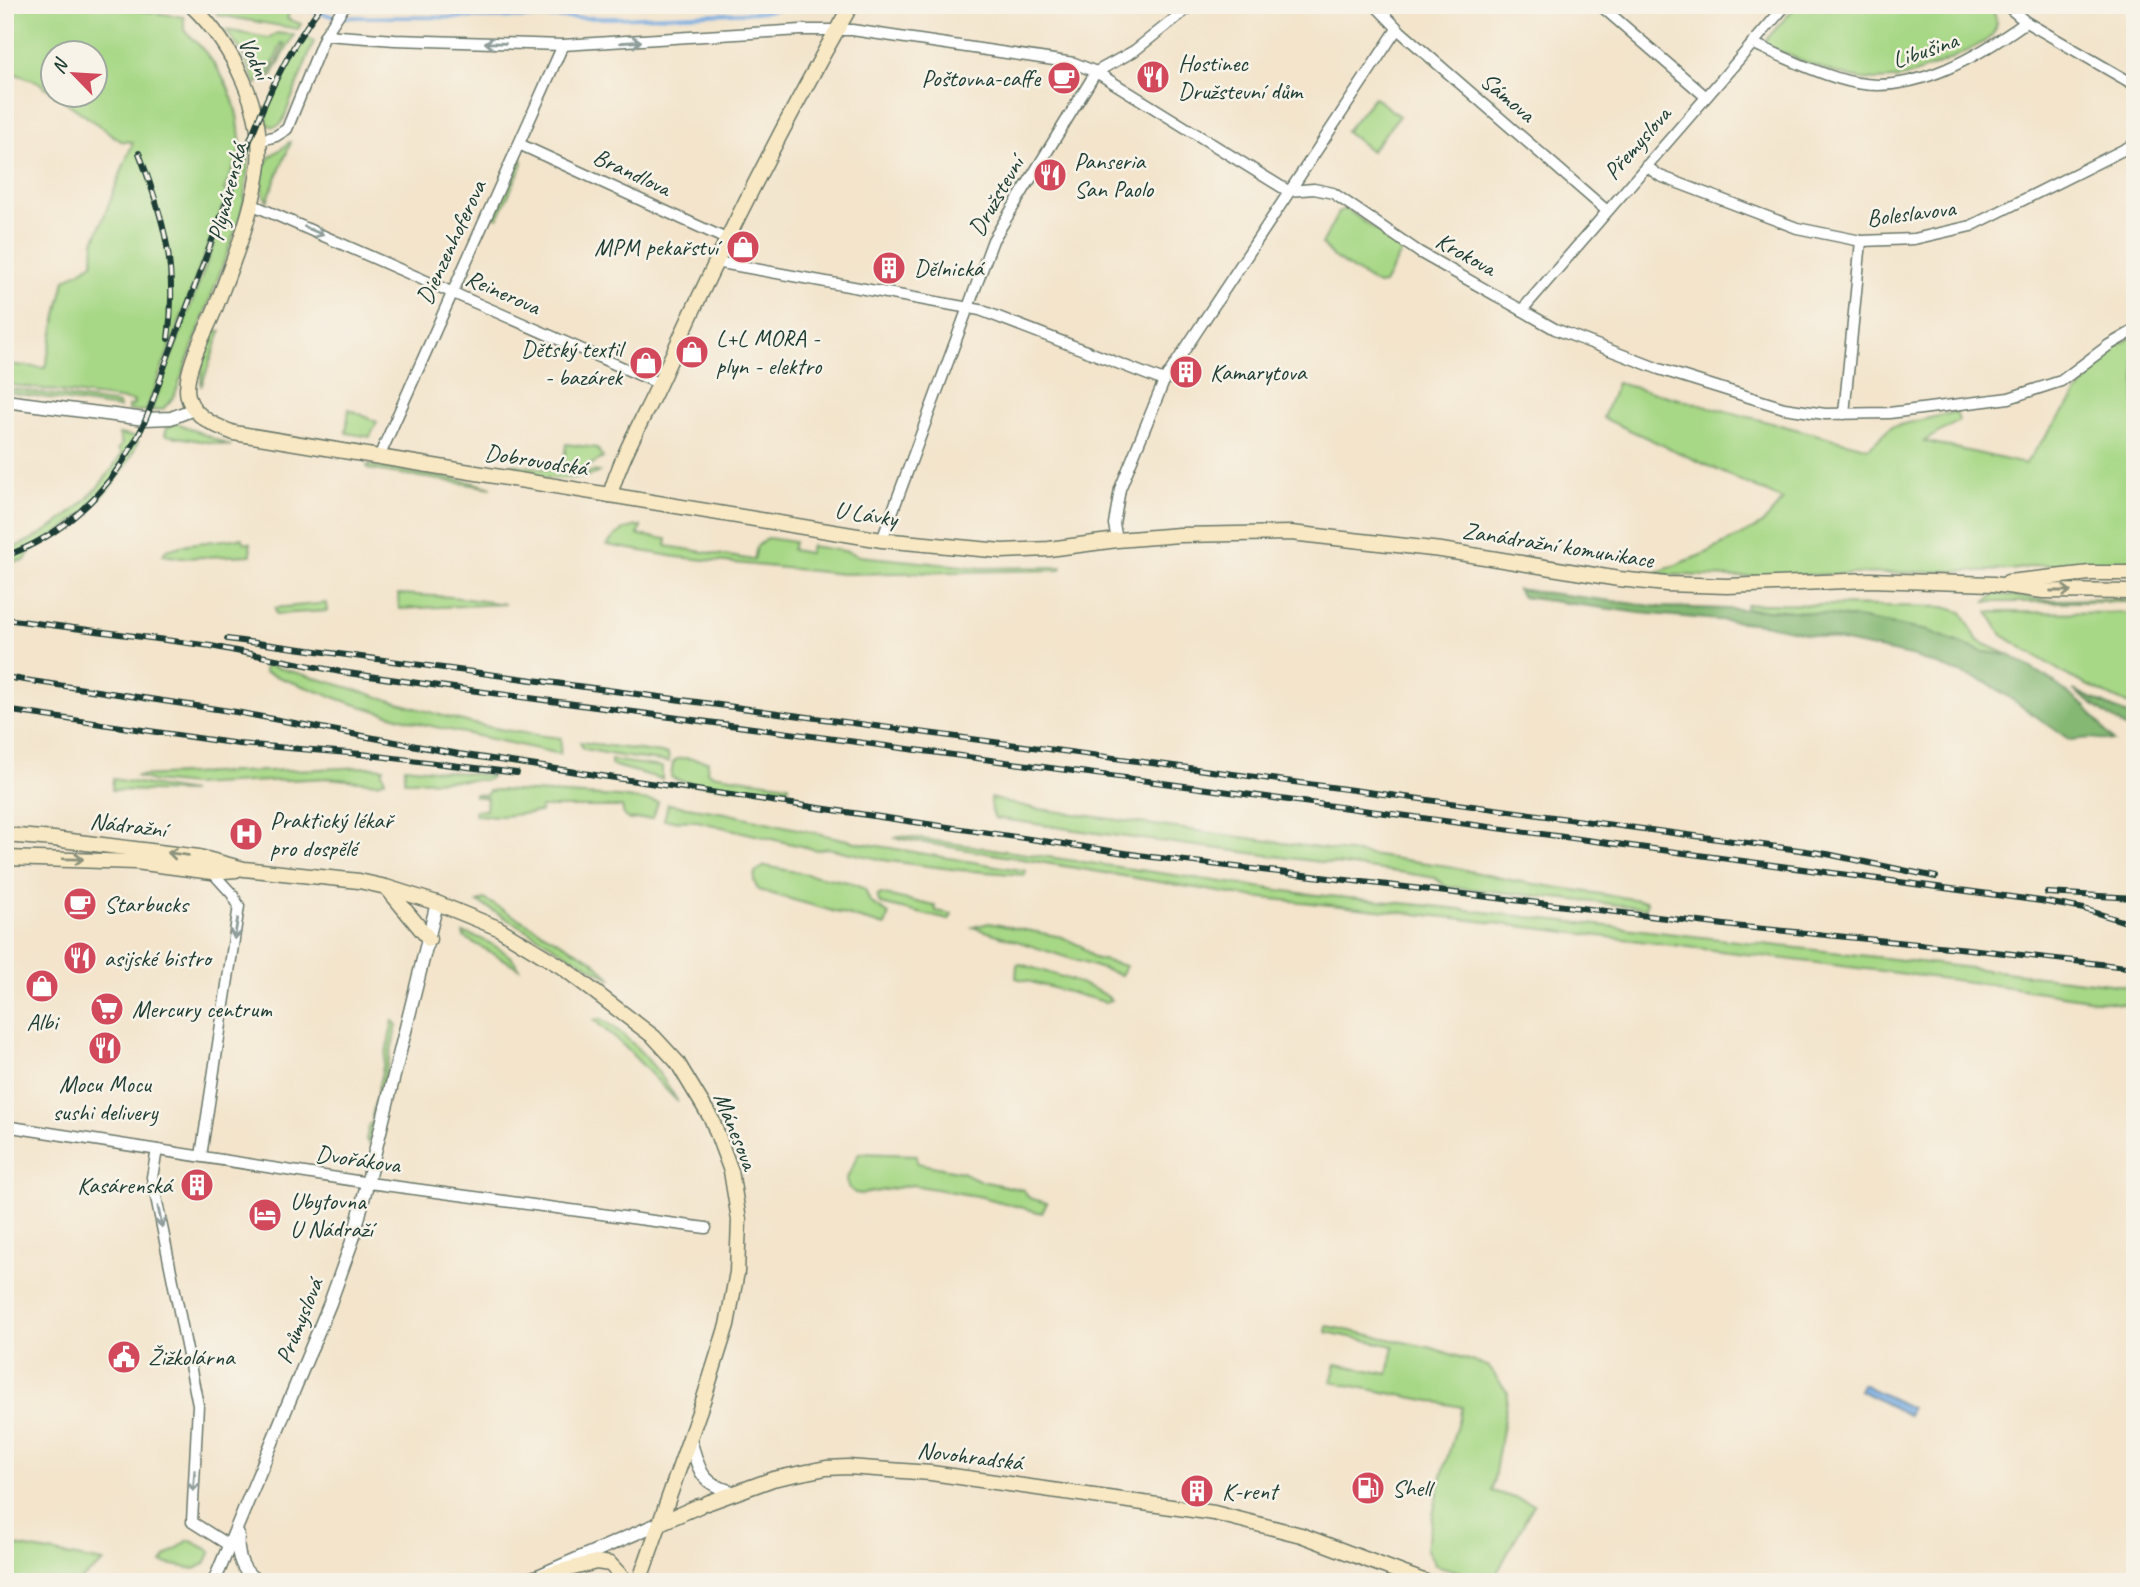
<svg xmlns="http://www.w3.org/2000/svg" width="2140" height="1587" font-family="Caveat,sans-serif">
  <style>
    .green { fill: #a7d886; stroke: #638a5d; stroke-width: 2 }
    .forest { fill: #85b873; stroke: #527a54; stroke-width: 2 }
    .water { fill: #71a8e0; stroke: #48728a; stroke-width: 2 }
    .lines { fill: none; stroke-linecap: round; stroke-linejoin: round }
    .stream { stroke: #71a8e0; stroke-width: 3.5 }
    .minor-casing { stroke: #697769; stroke-width: 13 }
    .tertiary-casing { stroke: #697769; stroke-width: 15 }
    .secondary-casing { stroke: #697769; stroke-width: 17 }
    .minor { stroke: #fff; stroke-width: 10 }
    .tertiary { stroke: #fff; stroke-width: 12 }
    .secondary { stroke: #f8e8c3; stroke-width: 14 }
    .rail-casing { stroke: #1f3d34; stroke-width: 6 }
    .rail { stroke: #f7f3e8; stroke-width: 3.5; stroke-dasharray: 10; stroke-linecap: butt }
    .oneway { stroke: #8f9e9a }
    .oneway2 { stroke: #8c927c }
    .labels { text-anchor: middle; dominant-baseline: central; stroke-width: 5; stroke-linejoin: round; paint-order: stroke }
    .street-label { font-size: 24px; fill: #1f3d34; stroke: #f7f3e8 }
    .poi-label { font-size: 24px; fill: #1f3d34; stroke: #f7f3e8; text-anchor: start }
  </style>
  <rect width="100%" height="100%" fill="#f7f3e8"/>
  <filter id="ink" filterUnits="userSpaceOnUse"><feTurbulence type="fractalNoise" baseFrequency=".0143" numOctaves="2"/><feDisplacementMap in="SourceGraphic" scale="14" xChannelSelector="R" yChannelSelector="G"/><feConvolveMatrix kernelMatrix="1 2 1 2 8 2 1 2 1" color-interpolation-filters="sRGB"/></filter>
  <filter id="wash" filterUnits="userSpaceOnUse"><feTurbulence type="fractalNoise" baseFrequency=".00686" numOctaves="4" result="noise"/><feDisplacementMap in="SourceGraphic" scale="28" xChannelSelector="R" yChannelSelector="G"/><feGaussianBlur stdDeviation="1.57" result="paint"/><feColorMatrix in="noise" values="0 0 0 0 0 0 0 0 0 0 0 0 0 0 0 0 0 1.4 0 .05"/><feComposite in="paint" operator="in"/></filter>
  <g filter="url(#wash)">
    <rect width="100%" height="100%" fill="#f3e4cb"/>
    <g class="green">
      <path d="M 5,5 L 104,5 L 184,17 L 184,30 C 213,57 235,88 239,128 C 239,134 242,143 240,149 C 238,163 229,177 224,190 L 228,192 L 146,411 L 128,411 L 128,406 L 133,406 L 134,401 L 5,384 L 5,364 L 45,368 L 65,280 L 93,263 L 94,242 L 133,142 L 121,141 L 56,95 L 94,94 L 94,52 L 52,52 L 52,92 L 38,82 L 5,70 Z"/>
      <polygon points="212,5 266,5 290,10 287,19 301,24 298,29 218,15"/>
      <path d="M 1797,5 L 1989,5 C 1996,14 2000,25 1992,35 C 1984,46 1920,73 1905,77 C 1891,80 1876,81 1862,79 C 1828,74 1795,57 1764,45 L 1763,43 Z"/>
      <polygon points="226,30 268,38 277,33 294,35 270,79 285,44 282,43 267,79 261,77 257,85 241,51"/>
      <path d="M 304,37 L 314,41 L 282,123 C 276,127 272,128 265,123 L 266,112 Z"/>
      <polygon points="1374,97 1399,116 1371,151 1346,131"/>
      <path d="M 289,142 L 291,142 L 267,201 C 259,190 260,166 271,156 C 277,150 284,149 289,142 Z"/>
      <polygon points="250,148 244,202 239,221 174,397 163,409 151,411"/>
      <polygon points="522,159 523,163 498,218 493,216 516,166"/>
      <polygon points="1346,209 1400,247 1401,253 1384,284 1378,285 1333,257 1322,244 1339,211"/>
      <path d="M 215,331 L 221,331 L 201,387 C 201,368 204,346 215,331 Z"/>
      <polygon points="2135,336 2135,565 2041,565 2011,570 1734,577 1653,574 1706,553 1761,525 1783,500 1603,418 1617,383 1869,448 1891,427 1956,412 1959,421 1924,441 2025,464 2110,349"/>
      <polygon points="5,388 112,403 118,404 119,408 5,392"/>
      <polygon points="349,409 377,422 370,437 346,433"/>
      <polygon points="177,423 231,446 165,435 167,427"/>
      <path d="M 119,434 L 135,437 L 138,441 C 120,490 72,525 30,551 L 25,560 L 5,563 L 5,551 C 55,533 95,498 122,454 L 118,449 L 122,444 Z"/>
      <polygon points="566,444 597,448 603,458 581,470 563,468"/>
      <path d="M 512,464 L 584,475 L 592,471 L 599,472 C 582,482 526,480 511,469 Z"/>
      <polygon points="367,465 467,481 492,488 368,469"/>
      <path d="M 641,526 L 638,535 L 667,539 L 666,546 L 754,560 L 757,546 L 768,538 L 794,542 L 792,550 L 809,553 L 811,546 L 850,552 L 859,556 L 982,568 L 1062,567 L 1060,570 L 842,574 L 676,557 L 607,545 C 617,532 626,527 641,526 Z"/>
      <polygon points="242,538 245,543 250,543 251,555 182,558 163,555 166,550 188,544"/>
      <polygon points="398,594 452,597 505,604 399,609"/>
      <polygon points="1995,594 2046,600 2135,599 2135,602 1986,602"/>
      <polygon points="326,603 327,611 276,614 275,608"/>
      <polygon points="1765,604 1944,607 1962,612 1978,641 2009,655 1983,652 1928,631 1862,619 1796,611 1745,609 1746,605"/>
      <polygon points="1988,612 2135,613 2135,708 2070,677 2002,635"/>
      <path d="M 265,665 C 328,679 388,701 451,718 C 487,728 524,734 561,738 L 560,754 L 422,724 L 350,703 L 264,672 Z"/>
      <polygon points="580,742 668,754 669,762 620,756 585,749 582,747"/>
      <path d="M 685,758 L 708,761 L 707,771 L 711,774 L 789,785 L 788,789 C 758,786 695,790 671,777 L 673,763 L 677,759 Z"/>
      <polygon points="611,760 662,767 662,779 611,765"/>
      <polygon points="368,767 384,768 382,772 385,780 378,783 328,778 192,785 152,781 135,776"/>
      <polygon points="405,767 492,776 487,780 404,781"/>
      <polygon points="113,779 191,792 112,790"/>
      <polygon points="498,790 618,797 658,802 653,818 629,820 624,816 622,807 541,807 540,812 502,816 475,815 474,811 486,810 487,798 474,796 475,794 486,795 489,791"/>
      <polygon points="991,798 1032,808 1441,865 1515,881 1647,901 1646,908 1445,886 1435,878 1405,873 1096,833 995,818 991,809"/>
      <polygon points="668,804 725,813 861,843 1026,871 1025,875 959,870 889,861 827,848 817,850 697,821 664,820"/>
      <polygon points="901,836 1307,894 1442,907 2135,987 2135,1006 2002,986 1454,918 1243,896 896,838"/>
      <polygon points="765,866 848,882 865,889 870,902 889,914 885,926 758,890 754,881 755,872"/>
      <polygon points="881,894 935,906 936,911 952,914 949,920 880,904 877,896"/>
      <polygon points="484,899 592,960 613,980 478,902"/>
      <polygon points="989,923 1062,937 1081,946 1094,958 1126,966 1121,975 973,927"/>
      <path d="M 463,933 C 478,935 514,954 519,968 L 464,937 Z"/>
      <path d="M 1021,964 C 1039,970 1101,987 1111,1000 L 1105,1002 L 1016,978 L 1017,965 Z"/>
      <path d="M 601,1019 C 632,1037 660,1071 678,1102 L 624,1046 L 594,1020 Z"/>
      <polygon points="393,1021 397,1025 369,1144 366,1140 370,1123 373,1123 374,1118 372,1117"/>
      <polygon points="859,1153 917,1155 917,1163 962,1172 981,1181 1024,1190 1029,1198 1047,1203 1042,1213 982,1197 912,1185 863,1194 855,1193 848,1187 846,1180"/>
      <polygon points="1327,1326 1432,1348 1488,1366 1508,1393 1492,1491 1534,1504 1497,1573 1482,1578 1435,1565 1426,1548 1440,1483 1462,1407 1331,1382 1336,1364 1388,1374 1394,1346 1326,1332"/>
      <polygon points="189,1540 211,1551 205,1564 195,1569 162,1563 167,1556"/>
      <polygon points="5,1544 104,1562 78,1582 5,1582"/>
    </g>
    <g class="forest">
      <polygon points="1517,589 1660,607 1796,611 1862,619 1928,631 1983,652 2009,655 2048,678 2086,707 2113,741 2091,738 2070,740 1988,683 1915,657 1763,624 1640,613 1522,597"/>
      <polygon points="2073,690 2135,718 2135,735"/>
    </g>
    <polygon class="water" points="1862,1384 1911,1408 1908,1415 1859,1390"/>
    <g class="lines">
      <polyline class="stream" points="288,5 336,17 615,18 762,12 801,5"/>
    </g>
  </g>
  <g filter="url(#ink)">
    <g class="lines">
      <defs>
        <g id="minor">
          <polyline points="1375,5 1401,32 1607,211"/>
          <polyline points="1600,5 1705,96"/>
          <polyline points="2006,5 2026,22 2135,85"/>
          <polyline points="325,35 395,40 563,45 801,30 852,30 1074,63 1096,72 1288,191 1314,189 1333,193 1419,252 1555,329 1659,369 1784,408 1825,414 1889,413 2009,398 2061,381 2109,345 2135,330"/>
          <path d="M 1752,43 C 1781,56 1827,78 1857,83 C 1916,94 1980,55 2026,22"/>
          <polyline points="259,141 276,136 287,129 325,35 345,5"/>
          <polyline points="519,144 726,239"/>
          <polyline points="1646,166 1660,176 1797,228 1861,241 1914,239 1971,226 2135,144"/>
          <polyline points="251,204 660,384"/>
          <polyline points="716,262 980,310 1164,381"/>
          <polyline points="1522,310 1786,5"/>
          <polyline points="1844,414 1861,241"/>
          <polyline points="379,457 563,45"/>
          <polyline points="882,540 993,240 1096,72 1134,51 1192,5"/>
          <polyline points="1117,540 1114,524 1120,489 1164,381 1397,29"/>
          <polyline points="5,844 10,859 5,874"/>
          <polyline points="5,1126 369,1183 706,1228"/>
          <polyline points="157,1150 152,1177 198,1405 192,1522 230,1546"/>
          <polyline points="201,1156 239,906 232,894 212,872"/>
        </g>
        <g id="tertiary">
          <polyline points="5,401 145,419 171,418 194,409"/>
          <path d="M 690,1440 C 700,1471 699,1482 732,1492"/>
          <path d="M 238,1535 C 236,1554 242,1576 262,1582"/>
          <polyline points="214,1582 330,1303 354,1236 437,903"/>
          <polyline points="517,1582 531,1579 662,1522"/>
        </g>
        <g id="secondary">
          <path d="M 191,5 C 233,45 267,113 258,172 C 251,219 232,264 215,309 C 205,334 188,361 187,389 C 187,414 215,426 234,433 L 882,540 L 1002,551 L 1049,549 L 1117,540 L 1179,535 L 1291,533 L 1441,550 L 1619,579 L 1666,584 L 1727,586 L 1870,580 L 1993,584 L 2043,591 L 2135,592"/>
          <path d="M 610,495 C 623,450 648,411 666,369 C 722,245 783,124 851,5"/>
          <polyline points="2008,582 2090,573 2135,573"/>
          <polyline points="5,835 54,839 199,857 244,869 359,881 386,887 437,903 498,928 562,967 654,1037 677,1062 712,1120 731,1171 739,1220 737,1272 727,1325 704,1398 639,1582"/>
          <polyline points="5,858 136,862 212,872 236,870"/>
          <polyline points="387,888 429,939"/>
          <polyline points="707,1503 773,1479 826,1468 848,1467 931,1473 1214,1513 1301,1535 1426,1582"/>
          <polyline points="662,1522 699,1506"/>
          <polyline points="531,1579 596,1562 610,1564 627,1582"/>
        </g>
      </defs>
      <use href="#minor" class="minor-casing"/>
      <use href="#tertiary" class="tertiary-casing"/>
      <use href="#secondary" class="secondary-casing"/>
      <use href="#minor" class="minor"/>
      <use href="#tertiary" class="tertiary"/>
      <use href="#secondary" class="secondary"/>
      <defs>
        <g id="rail">
          <path d="M 139,153 C 164,219 178,267 168,339"/>
          <path d="M 5,556 C 61,537 106,494 134,443 C 150,416 158,383 169,354 C 190,300 210,245 231,190 C 255,125 279,60 322,5"/>
          <polyline points="5,619 211,646 341,672 432,685 2041,901 2084,909 2135,925"/>
          <polyline points="227,639 1785,848 1827,854 1936,877"/>
          <polyline points="5,677 236,712 459,754 602,776 1152,857 1733,926 1969,949 2135,968"/>
          <polyline points="5,710 239,744 361,754 517,773"/>
          <polyline points="2047,893 2135,898"/>
        </g>
      </defs>
      <use href="#rail" class="rail-casing"/>
      <use href="#rail" class="rail"/>
    </g>
    <defs><path id="oneway-shaft" d="M-6 0H5M1.5-3L5.5 0L1.5 3" fill="none" stroke-width="1.6" stroke-linecap="round" stroke-linejoin="round" transform="scale(1.75)"/></defs>
    <g class="oneway">
      <use href="#oneway-shaft" transform="translate(631 42) rotate(-4)"/>
      <use href="#oneway-shaft" transform="translate(495 43) rotate(-178)"/>
      <use href="#oneway-shaft" transform="translate(314 231) rotate(24)"/>
      <use href="#oneway-shaft" transform="translate(236 929) rotate(99)"/>
      <use href="#oneway-shaft" transform="translate(160 1217) rotate(79)"/>
      <use href="#oneway-shaft" transform="translate(194 1481) rotate(94)"/>
    </g>
    <g class="oneway2">
      <use href="#oneway-shaft" transform="translate(2061 591)"/>
      <use href="#oneway-shaft" transform="translate(178 854) rotate(-173)"/>
      <use href="#oneway-shaft" transform="translate(73 859) rotate(1)"/>
    </g>
  </g>
  <defs>
    <symbol id="restaurant-disc" viewBox="-11 -11 22 22"><circle r="9.5" fill="#d1495b" stroke="#f7f3e8"/><path d="M-5-6h1v4h1v-4h1v4h1v-4h1v5L-1.5 .5V6h-2V.5L-5-1ZM5-6V6H3V1.5H1.5Q1.5-4 5-6Z" fill="#fff"/></symbol>
    <symbol id="cafe-disc" viewBox="-11 -11 22 22"><circle r="9.5" fill="#d1495b" stroke="#f7f3e8"/><path d="M-5.5-4.5H6V0H3Q3 3.5 0 3.5H-2.5Q-5.5 3.5-5.5 0ZM3-3.2v2h1.7v-2ZM-6 4.5H4V6H-6Z" fill="#fff"/></symbol>
    <symbol id="shop-disc" viewBox="-11 -11 22 22"><circle r="9.5" fill="#d1495b" stroke="#f7f3e8"/><path d="M-5-2.5h2.3a2.7 3.5 0 0 1 5.4 0H5L5.5 6h-11ZM-1.5-2.5h3a1.5 2.3 0 0 0-3 0Z" fill="#fff"/></symbol>
    <symbol id="building-disc" viewBox="-11 -11 22 22"><circle r="9.5" fill="#d1495b" stroke="#f7f3e8"/><path d="M-4-6H4V6H1V3H-1V6H-4ZM-2.5-4.3h1.7v1.8h-1.7ZM.8-4.3h1.7v1.8H.8ZM-2.5-1h1.7V.8h-1.7ZM.8-1h1.7V.8H.8Z" fill="#fff"/></symbol>
    <symbol id="hospital-disc" viewBox="-11 -11 22 22"><circle r="9.5" fill="#d1495b" stroke="#f7f3e8"/><path d="M-5-5h3v3.5h4V-5h3V5h-3V1.5h-4V5h-3Z" fill="#fff"/></symbol>
    <symbol id="supermarket-disc" viewBox="-11 -11 22 22"><circle r="9.5" fill="#d1495b" stroke="#f7f3e8"/><path d="M-6-5.5h2.5l.6 2H6L4.5 2H-2.5L-4.4-4H-6ZM-1.5 3.2a1.3 1.3 0 1 0 .1 0ZM3 3.2a1.3 1.3 0 1 0 .1 0Z" fill="#fff"/></symbol>
    <symbol id="hotel-disc" viewBox="-11 -11 22 22"><circle r="9.5" fill="#d1495b" stroke="#f7f3e8"/><path d="M-6-4.5h1.5V1H6V5H4.5V3h-9V5H-6ZM-4 0a1.8 1.8 0 1 1 3.6 0ZM.5 0V-2.5h3Q6-2.5 6 0Z" fill="#fff"/></symbol>
    <symbol id="civic-disc" viewBox="-11 -11 22 22"><circle r="9.5" fill="#d1495b" stroke="#f7f3e8"/><path d="M-.6-6.5H3V-4.5H.6V-3L4-1V1h2V6H-6V1h2V-1L-.6-3ZM-1.2 2.5V6h2.4V2.5Z" fill="#fff"/></symbol>
    <symbol id="fuel-disc" viewBox="-11 -11 22 22"><circle r="9.5" fill="#d1495b" stroke="#f7f3e8"/><path d="M-5.5-6h7V0h2V4h1.3V-2.5L3-4.5l.8-.8L6-3V5H2.5V1h-1V6h-7ZM-4.2-4.7v3.2H.2V-4.7Z" fill="#fff"/></symbol>
  </defs>
  <g fill-rule="evenodd">
    <use href="#restaurant-disc" x="1134" y="58" width="38" height="38"/>
    <use href="#cafe-disc" x="1045" y="59" width="38" height="38"/>
    <use href="#restaurant-disc" x="1031" y="156" width="38" height="38"/>
    <use href="#shop-disc" x="724" y="228" width="38" height="38"/>
    <use href="#building-disc" x="870" y="249" width="38" height="38"/>
    <use href="#shop-disc" x="673" y="333" width="38" height="38"/>
    <use href="#shop-disc" x="627" y="344" width="38" height="38"/>
    <use href="#building-disc" x="1167" y="353" width="38" height="38"/>
    <use href="#hospital-disc" x="227" y="815" width="38" height="38"/>
    <use href="#cafe-disc" x="61" y="885" width="38" height="38"/>
    <use href="#restaurant-disc" x="61" y="939" width="38" height="38"/>
    <use href="#shop-disc" x="23" y="967" width="38" height="38"/>
    <use href="#supermarket-disc" x="88" y="990" width="38" height="38"/>
    <use href="#restaurant-disc" x="86" y="1029" width="38" height="38"/>
    <use href="#building-disc" x="178" y="1166" width="38" height="38"/>
    <use href="#hotel-disc" x="246" y="1196" width="38" height="38"/>
    <use href="#civic-disc" x="105" y="1338" width="38" height="38"/>
    <use href="#fuel-disc" x="1349" y="1469" width="38" height="38"/>
    <use href="#building-disc" x="1178" y="1472" width="38" height="38"/>
  </g>
  <g class="labels">
    <g class="street-label">
      <text transform="translate(1925 50) rotate(-19)">Libušina</text>
      <text transform="translate(255 58) rotate(64)">Vodní</text>
      <text transform="translate(1508 97) rotate(40)">Sámova</text>
      <text transform="translate(1637 143) rotate(-49)">Přemyslova</text>
      <text transform="translate(632 172) rotate(25)">Brandlova</text>
      <text transform="translate(227 192) rotate(-76)">Plynárenská</text>
      <text transform="translate(996 196) rotate(-60)">Družstevní</text>
      <text transform="translate(1911 213) rotate(-7)">Boleslavova</text>
      <text transform="translate(451 242) rotate(-65)">Dienzenhoferova</text>
      <text transform="translate(1466 254) rotate(29)">Krokova</text>
      <text transform="translate(503 292) rotate(24)">Reinerova</text>
      <text transform="translate(536 460) rotate(9)">Dobrovodská</text>
      <text transform="translate(866 514) rotate(9)">U Lávky</text>
      <text transform="translate(1558 545) rotate(9)">Zanádražní komunikace</text>
      <text transform="translate(128 825) rotate(7)">Nádražní</text>
      <text transform="translate(736 1131) rotate(68)">Mánesova</text>
      <text transform="translate(358 1159) rotate(8)">Dvořákova</text>
      <text transform="translate(299 1321) rotate(-68)">Průmyslová</text>
      <text transform="translate(970 1456) rotate(7)">Novohradská</text>
    </g>
    <g class="poi-label">
      <text x="1178" y="63">Hostinec<tspan x="1178" dy="28">Družstevní dům</tspan></text>
      <text x="1040" y="78" text-anchor="end">Poštovna-caffe</text>
      <text x="1074" y="161">Panseria<tspan x="1074" dy="28">San Paolo</tspan></text>
      <text x="718" y="247" text-anchor="end">MPM pekařství</text>
      <text x="914" y="268">Dělnická</text>
      <text x="716" y="338">L+L MORA -<tspan x="716" dy="28">plyn - elektro</tspan></text>
      <text x="622" y="349" text-anchor="end">Dětský textil<tspan x="622" dy="28">- bazárek</tspan></text>
      <text x="1210" y="372">Kamarytova</text>
      <text x="270" y="820">Praktický lékař<tspan x="270" dy="28">pro dospělé</tspan></text>
      <text x="104" y="904">Starbucks</text>
      <text x="104" y="958">asijské bistro</text>
      <text x="132" y="1009">Mercury centrum</text>
      <text x="42" y="1022" text-anchor="middle">Albi</text>
      <text x="105" y="1084" text-anchor="middle">Mocu Mocu<tspan x="105" dy="28">sushi delivery</tspan></text>
      <text x="172" y="1185" text-anchor="end">Kasárenská</text>
      <text x="290" y="1201">Ubytovna<tspan x="290" dy="28">U Nádraží</tspan></text>
      <text x="148" y="1357">Žižkolárna</text>
      <text x="1392" y="1488">Shell</text>
      <text x="1222" y="1491">K-rent</text>
    </g>
  </g>
  <rect width="2140" height="1587" fill="none" stroke="#f7f3e8" stroke-width="28"/>
  <g transform="translate(74 74) rotate(295)"><circle r="33" fill="#f7f3e8" stroke="#a1aaa0" stroke-width="2"/>
  <path d="M0-5L12 26L0 18L-12 26Z" fill="#d1495b"/>
  <text y="-10" font-size="19" font-weight="bold" text-anchor="middle" fill="#1f3d34">N</text>
  </g>
</svg>
